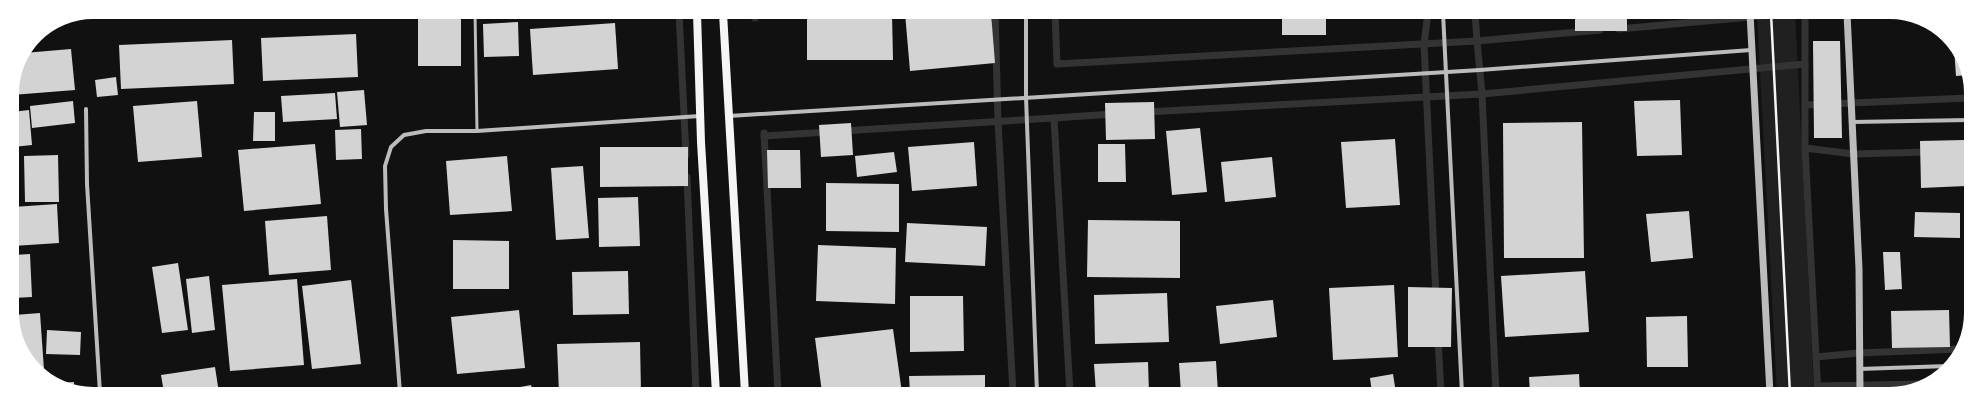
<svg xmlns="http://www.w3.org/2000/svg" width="1983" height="406" font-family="Lato,sans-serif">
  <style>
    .green { fill: #202020 }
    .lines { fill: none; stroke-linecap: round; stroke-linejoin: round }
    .stream { stroke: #333; stroke-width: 7 }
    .building { fill: #d3d3d3 }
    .path { stroke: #f5f5f5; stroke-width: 2.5 }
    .service { stroke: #bcbcbc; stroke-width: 3 }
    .minor { stroke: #bcbcbc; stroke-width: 4 }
    .tertiary { stroke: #bcbcbc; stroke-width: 7 }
    .secondary { stroke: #f5f5f5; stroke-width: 8 }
  </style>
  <rect width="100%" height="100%" fill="#111"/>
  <polygon class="green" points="1757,13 1795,13 1814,394 1777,394"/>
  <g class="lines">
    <g class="stream">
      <polyline points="679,12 686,155"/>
      <polyline points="755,13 755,18"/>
      <polyline points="995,13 998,121 1013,393"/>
      <polyline points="1055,13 1057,64 1477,41 1482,94 1146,112"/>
      <polyline points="1428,13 1424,44 1436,297"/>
      <polyline points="1475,13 1477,41 1600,30"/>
      <polyline points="1805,13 1805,148 1818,394"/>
      <polyline points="1619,29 1794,13"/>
      <polyline points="1805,105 1969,98"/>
      <polyline points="842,131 1054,118"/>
      <polyline points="764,133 778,393"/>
      <polyline points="764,136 828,132"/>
      <polyline points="1805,148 1854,154 1929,152"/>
      <polyline points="1956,151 1969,151"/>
      <polyline points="687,177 696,393"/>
      <polyline points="1438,338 1441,394"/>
      <polyline points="1816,357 1859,353 1958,349"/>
      <polyline points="1817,386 1920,384"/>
      <polyline points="1070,393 1054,118 1113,114"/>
      <polyline points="1496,394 1482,94 1805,64"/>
    </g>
  </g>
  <g class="building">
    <rect x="418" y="12" width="43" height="54"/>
    <polygon points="493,12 521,12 521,14 493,15"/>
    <polygon points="807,13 892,13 893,60 807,60"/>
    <polygon points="905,13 991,13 995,63 910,71"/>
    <rect x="1282" y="13" width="44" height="22"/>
    <rect x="1575" y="13" width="52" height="18"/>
    <polygon points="1640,13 1661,13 1661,14 1640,17"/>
    <polygon points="518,22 519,56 484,57 483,24"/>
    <polygon points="615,23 618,69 533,75 530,29"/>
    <polygon points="356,34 358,77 263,81 261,38"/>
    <polygon points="232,40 234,84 121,89 119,45"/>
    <polygon points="1813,41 1840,41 1842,138 1814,138"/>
    <polygon points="1954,48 1956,52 1969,75 1956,76"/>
    <polygon points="71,49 75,90 12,95 12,88 18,62 24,53"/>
    <polygon points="116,77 118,95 97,97 95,80"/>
    <polygon points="364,90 367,125 340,127 337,92"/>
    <polygon points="335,93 337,119 283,122 281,96"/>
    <polygon points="1680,100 1682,155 1637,156 1634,101"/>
    <polygon points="73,101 75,123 32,128 30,106"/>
    <polygon points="197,101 202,157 138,162 133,106"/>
    <polygon points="1154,102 1155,139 1106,140 1105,103"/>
    <polygon points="29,110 32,145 13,147 12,112"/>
    <polygon points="254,112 275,112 275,141 253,141"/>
    <polygon points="1582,122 1584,258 1504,258 1503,123"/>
    <polygon points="851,123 853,155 821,157 819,125"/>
    <polygon points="1200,128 1207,192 1172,195 1166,131"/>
    <polygon points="361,129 362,159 336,160 335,130"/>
    <polygon points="1395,139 1400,205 1346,208 1341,142"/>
    <polygon points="1964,140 1966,186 1921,188 1920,141"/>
    <polygon points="974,142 977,186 912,191 908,147"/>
    <polygon points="315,144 321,204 244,211 238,150"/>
    <polygon points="1098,144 1125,144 1126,182 1098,182"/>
    <polygon points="600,147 688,147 688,186 600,187"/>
    <polygon points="767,150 800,150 801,188 768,188"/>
    <polygon points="894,152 897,172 857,177 855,156"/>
    <polygon points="58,155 59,202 25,202 24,156"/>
    <polygon points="507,156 512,211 450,215 446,161"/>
    <polygon points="1272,157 1276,197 1225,202 1221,162"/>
    <polygon points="583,166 589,238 556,240 551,168"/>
    <polygon points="826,183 899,184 899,232 826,231"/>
    <polygon points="638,197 640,246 599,247 598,198"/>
    <polygon points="57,204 59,243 13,246 13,207"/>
    <polygon points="1689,211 1693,258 1651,262 1646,214"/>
    <polygon points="1915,212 1960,213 1960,238 1914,237"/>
    <polygon points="327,216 331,270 269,275 265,221"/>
    <polygon points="1088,220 1180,221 1180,278 1087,277"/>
    <polygon points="907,223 987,227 985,266 905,262"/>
    <polygon points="453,240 509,241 509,289 453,289"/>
    <polygon points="818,245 896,248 895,304 816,301"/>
    <polygon points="1883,252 1900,252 1902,289 1885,290"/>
    <polygon points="30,254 32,297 13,298 13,255"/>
    <polygon points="1966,257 1969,257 1969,304 1964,303"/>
    <polygon points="178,263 188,330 162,333 152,267"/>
    <polygon points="628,271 629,314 573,315 572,272"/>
    <polygon points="1585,271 1589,332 1505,337 1501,276"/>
    <polygon points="209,276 215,330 192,333 186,279"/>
    <polygon points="297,279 304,365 230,371 222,285"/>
    <polygon points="351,280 361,364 312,369 302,286"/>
    <polygon points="1394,285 1398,357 1333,360 1329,288"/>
    <polygon points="1408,287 1452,288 1451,347 1408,347"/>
    <polygon points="1167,293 1169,342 1095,344 1094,295"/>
    <polygon points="910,296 963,296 964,351 910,352"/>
    <polygon points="1273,300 1277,337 1220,344 1216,306"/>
    <polygon points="519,310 525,368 457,374 451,317"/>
    <polygon points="1949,310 1950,347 1892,348 1891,311"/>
    <polygon points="40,313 44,370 36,370 14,329 14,315"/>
    <polygon points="1687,316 1688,367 1647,367 1646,317"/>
    <polygon points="893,329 902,393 822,393 815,338"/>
    <polygon points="47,330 81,332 80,355 46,354"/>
    <polygon points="640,342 641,393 559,393 557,344"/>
    <polygon points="1216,361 1218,393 1181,393 1179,363"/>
    <polygon points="1148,362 1149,393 1096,393 1094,364"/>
    <polygon points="215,367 219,393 164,393 161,375"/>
    <polygon points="1393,374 1396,393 1372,393 1370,378"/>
    <polygon points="1579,374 1580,394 1530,394 1529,377"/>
    <polygon points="985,375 985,393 910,393 909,376"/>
    <polygon points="74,382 74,391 59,383"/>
    <polygon points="531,385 533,393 494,393 494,392"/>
  </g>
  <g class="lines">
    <polyline class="path" points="1771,13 1790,394"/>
    <polyline class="service" points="475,12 477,131"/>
    <g class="minor">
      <polyline points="1026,13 1026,97 1037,393"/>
      <polyline points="1443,13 1462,394"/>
      <polyline points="86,109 87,184 100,393"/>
      <polyline points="729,116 1480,70 1751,50"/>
      <polyline points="1852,122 1969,120"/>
      <polyline points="1859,369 1948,366"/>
      <polyline points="400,393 386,209 385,166 391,147 404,135 426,131 477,131 700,116"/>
    </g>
    <g class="tertiary">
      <polyline points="1750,13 1770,394"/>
      <polyline points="1847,13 1859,269 1860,394"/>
    </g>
    <g class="secondary">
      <polyline points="697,13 701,142 716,393"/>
      <polyline points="723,13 745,393"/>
    </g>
  </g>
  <path d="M0 0H1983V406H0ZM93 19H1890A74 74 0 0 1 1964 93V313A74 74 0 0 1 1890 387H93A74 74 0 0 1 19 313V93A74 74 0 0 1 93 19Z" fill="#fff" fill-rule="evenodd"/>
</svg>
